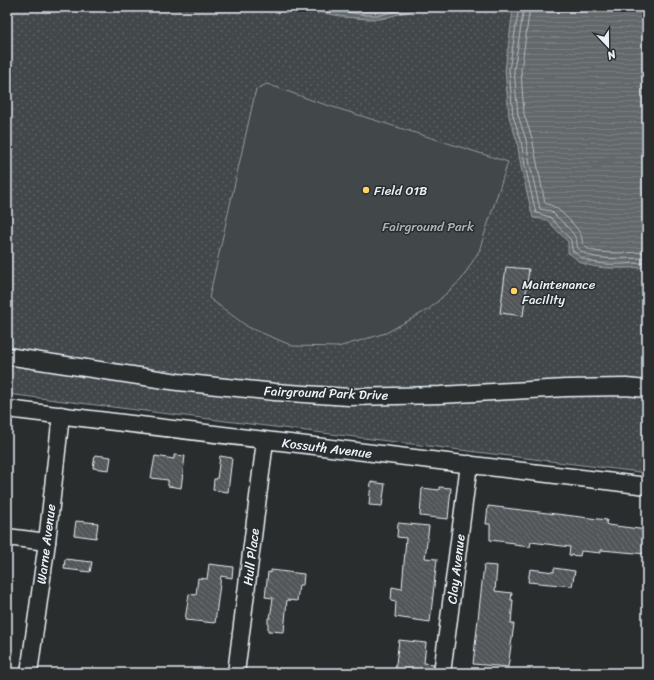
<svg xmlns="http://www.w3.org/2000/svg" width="654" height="680" font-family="Sriracha,sans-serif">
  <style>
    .park { fill: url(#park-dots); stroke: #959ca0 }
    .garden { fill: #424648; stroke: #959ca0 }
    .water { fill: url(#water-rules); stroke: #989fa3 }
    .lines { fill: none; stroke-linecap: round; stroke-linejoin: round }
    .shore { stroke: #b3bac0; stroke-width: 1 }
    .building { fill: url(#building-back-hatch); stroke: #e8f1f8 }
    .street-casing { stroke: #e8f1f8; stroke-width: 19 }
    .street { stroke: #2a2d2e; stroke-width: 16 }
    .poi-dot { fill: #ffd166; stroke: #2a2d2e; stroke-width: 1.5 }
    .labels { text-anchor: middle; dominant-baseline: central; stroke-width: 3; stroke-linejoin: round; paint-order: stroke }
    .poi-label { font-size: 13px; fill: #e8f1f8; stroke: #2a2d2e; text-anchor: start }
    .park-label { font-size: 13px; fill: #aeb5ba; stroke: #2a2d2e }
    .street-label { font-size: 13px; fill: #e8f1f8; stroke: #2a2d2e }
  </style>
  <defs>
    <pattern id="park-dots" width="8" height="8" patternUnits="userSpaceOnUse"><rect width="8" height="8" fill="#424648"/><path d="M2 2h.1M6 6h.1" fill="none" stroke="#5d6163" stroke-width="1.8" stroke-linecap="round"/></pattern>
    <pattern id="water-rules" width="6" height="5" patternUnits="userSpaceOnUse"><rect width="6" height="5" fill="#63686b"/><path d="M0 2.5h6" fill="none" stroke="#797e81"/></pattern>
    <pattern id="building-back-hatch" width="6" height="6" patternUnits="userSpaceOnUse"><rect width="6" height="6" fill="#535759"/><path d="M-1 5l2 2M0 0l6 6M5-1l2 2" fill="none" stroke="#6c7072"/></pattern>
  </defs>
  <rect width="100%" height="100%" fill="#2a2d2e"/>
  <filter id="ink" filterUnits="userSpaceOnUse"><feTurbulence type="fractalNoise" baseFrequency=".025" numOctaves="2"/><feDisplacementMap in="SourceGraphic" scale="8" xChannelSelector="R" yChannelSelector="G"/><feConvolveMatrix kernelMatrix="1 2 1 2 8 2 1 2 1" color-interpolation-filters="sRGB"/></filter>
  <g filter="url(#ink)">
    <polygon class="park" points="7,7 647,7 647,473 7,394"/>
    <polygon class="garden" points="267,84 317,102 508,162 479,251 461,280 429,309 386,333 338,347 293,346 248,327 209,298 256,89"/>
    <g class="water">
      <path d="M 210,7 L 424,7 L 381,19 L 366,19 L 345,17 L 314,11 C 296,4 276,8 258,9 C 242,10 226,8 210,7 Z"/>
      <path d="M 516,7 L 647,7 L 647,267 C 628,268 595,271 578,261 C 575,258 572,255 568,253 L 568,242 L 547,220 L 533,218 L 521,167 L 517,141 L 509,117 L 508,105 L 505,70 L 513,10 Z"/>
    </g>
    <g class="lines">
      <g class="shore">
        <polyline points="314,7 366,15 380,15 411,7"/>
        <path d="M 341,7 C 359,11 376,11 393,7"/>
        <path d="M 519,7 L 509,70 L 512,104 L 513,116 L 521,140 L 525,166 L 536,213 L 550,217 L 571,240 L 572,250 C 576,253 579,256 582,258 C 602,268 626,263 647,263"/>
        <path d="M 524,7 L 514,70 L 517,104 L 518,115 L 526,140 L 530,165 L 540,209 L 551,211 L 554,214 C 561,221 570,228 575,237 C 578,240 576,245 578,248 C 588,263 632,258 647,258"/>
        <path d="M 530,7 L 521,70 L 522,87 L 524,114 L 532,138 L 545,203 C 548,205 553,205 556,208 C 563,213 575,225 580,233 C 583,237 581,244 585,247 C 597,256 632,252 647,252"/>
      </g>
    </g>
    <g class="building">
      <polygon points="506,267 529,269 523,316 500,313"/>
      <polygon points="95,455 111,457 109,470 93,468"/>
      <polygon points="174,455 185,456 181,488 168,486 168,480 151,478 155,456 174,459"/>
      <polygon points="220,456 232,458 228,492 213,490 214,479 217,479"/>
      <polygon points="371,482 385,484 382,506 369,505"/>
      <polygon points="439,487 451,488 448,519 420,516 422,488 439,490"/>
      <polygon points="488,506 607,520 606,524 608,525 647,530 647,554 601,550 601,553 581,551 580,556 569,555 570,547 531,542 530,547 514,545 515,543 490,540 490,524 486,524"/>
      <polygon points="76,521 98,523 96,538 74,535"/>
      <polygon points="398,523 429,526 425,558 437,559 430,622 395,617 396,602 391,601 392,587 402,589 406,538 397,537"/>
      <polygon points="65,559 92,562 90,572 64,569"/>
      <polygon points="209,564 233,567 232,578 221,576 215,623 185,620 189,594 196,595 198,578 207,579"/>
      <polygon points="484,565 497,566 495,591 512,593 511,600 513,600 511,624 514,624 508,667 473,664"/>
      <polygon points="554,568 575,571 572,586 528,582 530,569 554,572"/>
      <polygon points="271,570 304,574 303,585 299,585 297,601 287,600 284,632 268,631 268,618 270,618 273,598 265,597 268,572 271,573"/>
      <polygon points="399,640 426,643 424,663 434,664 433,673 399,673 399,672 395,671"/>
    </g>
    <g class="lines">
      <defs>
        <g id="street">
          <polyline points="7,356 178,382 275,392 349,397 440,395 566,388 626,387 647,389"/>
          <polyline points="7,409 647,486"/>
          <polyline points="7,537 47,542"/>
          <polyline points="29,673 47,542 61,415"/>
          <polyline points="236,673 265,441"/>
          <polyline points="442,673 469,464"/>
        </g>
      </defs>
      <use href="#street" class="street-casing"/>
      <use href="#street" class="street"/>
    </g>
  </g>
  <g class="poi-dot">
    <circle cx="366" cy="190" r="4"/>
    <circle cx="514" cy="291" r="4"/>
  </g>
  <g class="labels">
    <g class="poi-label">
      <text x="374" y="190">Field 01B</text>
      <text x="522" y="284">Maintenance<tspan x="522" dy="15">Facility</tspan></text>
    </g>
    <g class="park-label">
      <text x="428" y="226">Fairground Park</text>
    </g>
    <g class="street-label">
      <text transform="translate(326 393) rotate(2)">Fairground Park Drive</text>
      <text transform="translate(327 448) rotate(7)">Kossuth Avenue</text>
      <text transform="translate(46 544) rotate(-83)">Warne Avenue</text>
      <text transform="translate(251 557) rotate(-83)">Hull Place</text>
      <text transform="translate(456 569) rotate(-83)">Clay Avenue</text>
    </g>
  </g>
  <rect width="654" height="680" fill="none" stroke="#2a2d2e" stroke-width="24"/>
  <rect x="12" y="12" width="630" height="656" fill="none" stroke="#e8f1f8" stroke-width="1.5" filter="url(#ink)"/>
  <g transform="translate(608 46) rotate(158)" stroke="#2a2d2e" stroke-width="3" paint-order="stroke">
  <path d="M0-3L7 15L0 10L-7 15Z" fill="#e8f1f8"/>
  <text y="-6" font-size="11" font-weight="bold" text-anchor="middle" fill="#e8f1f8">N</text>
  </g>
</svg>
